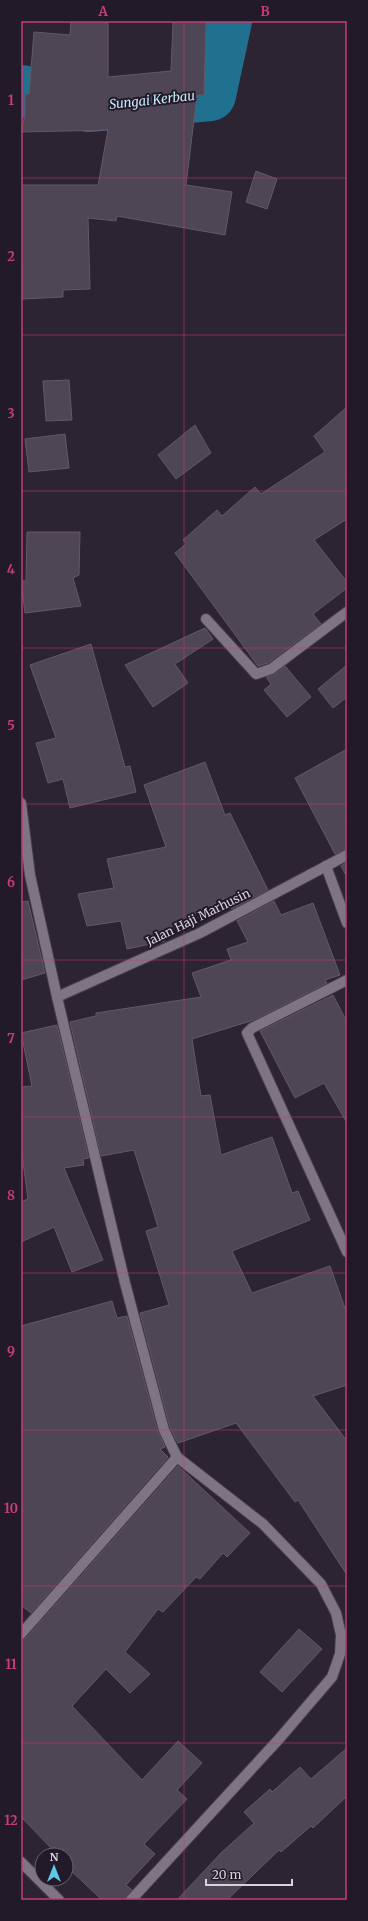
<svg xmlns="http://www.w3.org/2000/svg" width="368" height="1921" font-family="Merriweather,serif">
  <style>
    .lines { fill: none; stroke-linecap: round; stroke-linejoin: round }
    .river { stroke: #20718f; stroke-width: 52 }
    .building { fill: #4e4555; stroke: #62586a }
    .street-casing { stroke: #473f4c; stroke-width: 12 }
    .secondary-casing { stroke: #473f4c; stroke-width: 12 }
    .street { stroke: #7e7486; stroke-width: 10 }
    .secondary { stroke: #7e7486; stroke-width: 10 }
    .grid { fill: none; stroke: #c63d75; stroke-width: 1; stroke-opacity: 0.55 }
    .labels { text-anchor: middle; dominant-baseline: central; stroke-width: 4; stroke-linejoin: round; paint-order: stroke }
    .street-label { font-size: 12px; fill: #d7d1db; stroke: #221a29 }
    .water-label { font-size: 13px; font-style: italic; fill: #c5ebfe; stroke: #221a29 }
    .neatline { fill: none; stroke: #c63d75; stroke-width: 1.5 }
    .grid-label { font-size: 13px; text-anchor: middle; font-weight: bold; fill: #c63d75 }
  </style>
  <rect width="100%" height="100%" fill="#2c2333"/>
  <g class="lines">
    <polyline class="river" points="21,91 89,106 210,95 226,21"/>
  </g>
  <g class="building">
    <polygon points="71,21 108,21 108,77 171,71 173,21 206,21 204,95 197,95 186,185 232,192 225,235 117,216 116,221 88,218 90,289 63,290 63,297 22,299 21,185 98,185 108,130 21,132 25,115 25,94 29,94 34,32 70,35"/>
    <polygon points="256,171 277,179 267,209 246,202"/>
    <polygon points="69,380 72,420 46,421 43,381"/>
    <polygon points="347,407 347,519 314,540 347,582 347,588 313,614 321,624 268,663 258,666 175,553 186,544 183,540 217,510 222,516 255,487 261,494 325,452 314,436"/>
    <polygon points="195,425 211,453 176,479 158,455"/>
    <polygon points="65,434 69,468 29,472 25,439"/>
    <polygon points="27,532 80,532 79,575 73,578 81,606 25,613 21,581 26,581"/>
    <polygon points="205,628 213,639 175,664 188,683 153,707 125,665"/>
    <polygon points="91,644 125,767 130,766 136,792 70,808 63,779 48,783 36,743 56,738 30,665"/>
    <polygon points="347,665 347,697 333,708 318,689"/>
    <polygon points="285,666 311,697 287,717 264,690 271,684 266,677 275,674"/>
    <polygon points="347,749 347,849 335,854 295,778"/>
    <polygon points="205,762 225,815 230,813 268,890 232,909 226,898 163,931 165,941 127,949 121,921 87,926 78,894 114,888 107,859 166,847 144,785"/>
    <polygon points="347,862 347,877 341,866"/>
    <polygon points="28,901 45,973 21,980 21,902"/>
    <polygon points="274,901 281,915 313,903 340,975 325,980 327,983 254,1020 192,1039 201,1096 210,1095 221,1155 272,1137 292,1193 298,1191 310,1220 232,1251 252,1293 330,1266 347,1314 347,1385 313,1396 347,1441 347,1575 298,1500 295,1502 236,1423 178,1443 170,1428 140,1313 169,1305 146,1231 158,1227 134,1150 101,1156 70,1022 96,1016 96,1013 201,997 192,973 231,960 227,949 248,942 237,921"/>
    <polygon points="333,995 347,1022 347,1123 324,1083 295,1098 260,1031"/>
    <polygon points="57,1025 89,1158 83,1159 84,1165 64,1168 103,1260 72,1272 54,1227 21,1242 21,1202 28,1199 21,1147 21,1087 32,1086 21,1033"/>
    <polygon points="112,1301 117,1318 127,1316 158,1432 165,1447 160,1449 168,1457 31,1613 21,1605 21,1326"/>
    <polygon points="178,1466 250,1533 227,1557 223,1553 200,1579 196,1577 163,1612 158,1609 125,1652 150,1674 130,1693 106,1669 72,1706 142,1780 178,1741 202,1763 177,1790 187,1799 144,1844 155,1854 126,1885 132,1890 125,1900 102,1900 66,1866 66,1855 58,1855 21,1817 21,1640 26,1638"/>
    <polygon points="299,1629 322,1649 282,1692 260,1672"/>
    <polygon points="347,1748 347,1796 313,1828 311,1826 281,1852 279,1850 227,1900 177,1900 221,1853 254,1823 244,1812 270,1789 272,1792 300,1767 311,1779"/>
  </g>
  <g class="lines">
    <defs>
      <g id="street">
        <polyline points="206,619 256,674 271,669 347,612"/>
        <polyline points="21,803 30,875 57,997 125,1283 164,1430 177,1457 263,1524 321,1584 336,1613 341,1635 340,1654 332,1677 279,1739 131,1900"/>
        <polyline points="326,866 347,923"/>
        <polyline points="347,980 252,1028 247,1033 347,1252"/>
        <polyline points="57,997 200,933 347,855"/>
        <polyline points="21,1634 177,1457"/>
      </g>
      <polyline id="secondary" points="21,1862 59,1900"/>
    </defs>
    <use href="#street" class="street-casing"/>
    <use href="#secondary" class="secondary-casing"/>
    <use href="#street" class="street"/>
    <use href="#secondary" class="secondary"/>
  </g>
  <path class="grid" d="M 184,21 L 184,1900M 21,178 L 347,178M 21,335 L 347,335M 21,491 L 347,491M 21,648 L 347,648M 21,804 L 347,804M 21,960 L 347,960M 21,1117 L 347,1117M 21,1273 L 347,1273M 21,1430 L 347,1430M 21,1586 L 347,1586M 21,1743 L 347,1743"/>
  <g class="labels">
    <g class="street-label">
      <text transform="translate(198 917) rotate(-26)">Jalan Haji Marhusin</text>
    </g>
    <g class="water-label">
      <text transform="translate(152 100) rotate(-6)">Sungai Kerbau</text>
    </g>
  </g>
  <rect width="368" height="1921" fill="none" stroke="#221a29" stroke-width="44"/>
  <g transform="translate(54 1867)"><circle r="19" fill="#221a29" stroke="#6a6370"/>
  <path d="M0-3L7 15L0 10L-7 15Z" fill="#5dc7e8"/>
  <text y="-6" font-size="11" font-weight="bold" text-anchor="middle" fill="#d7d1db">N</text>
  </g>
  <path d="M206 1879v6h86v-6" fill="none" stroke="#d7d1db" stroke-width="2"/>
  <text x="212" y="1879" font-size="12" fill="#d7d1db" stroke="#221a29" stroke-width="3" paint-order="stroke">20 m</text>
  <rect x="22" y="22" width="324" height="1877" class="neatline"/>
  <g class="grid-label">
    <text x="103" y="16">A</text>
    <text x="265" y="16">B</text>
    <text x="11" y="105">1</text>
    <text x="11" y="261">2</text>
    <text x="11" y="418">3</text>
    <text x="11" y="574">4</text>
    <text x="11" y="730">5</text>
    <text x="11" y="887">6</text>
    <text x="11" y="1043">7</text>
    <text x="11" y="1200">8</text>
    <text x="11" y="1356">9</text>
    <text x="11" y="1513">10</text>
    <text x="11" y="1669">11</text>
    <text x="11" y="1825">12</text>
  </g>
</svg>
